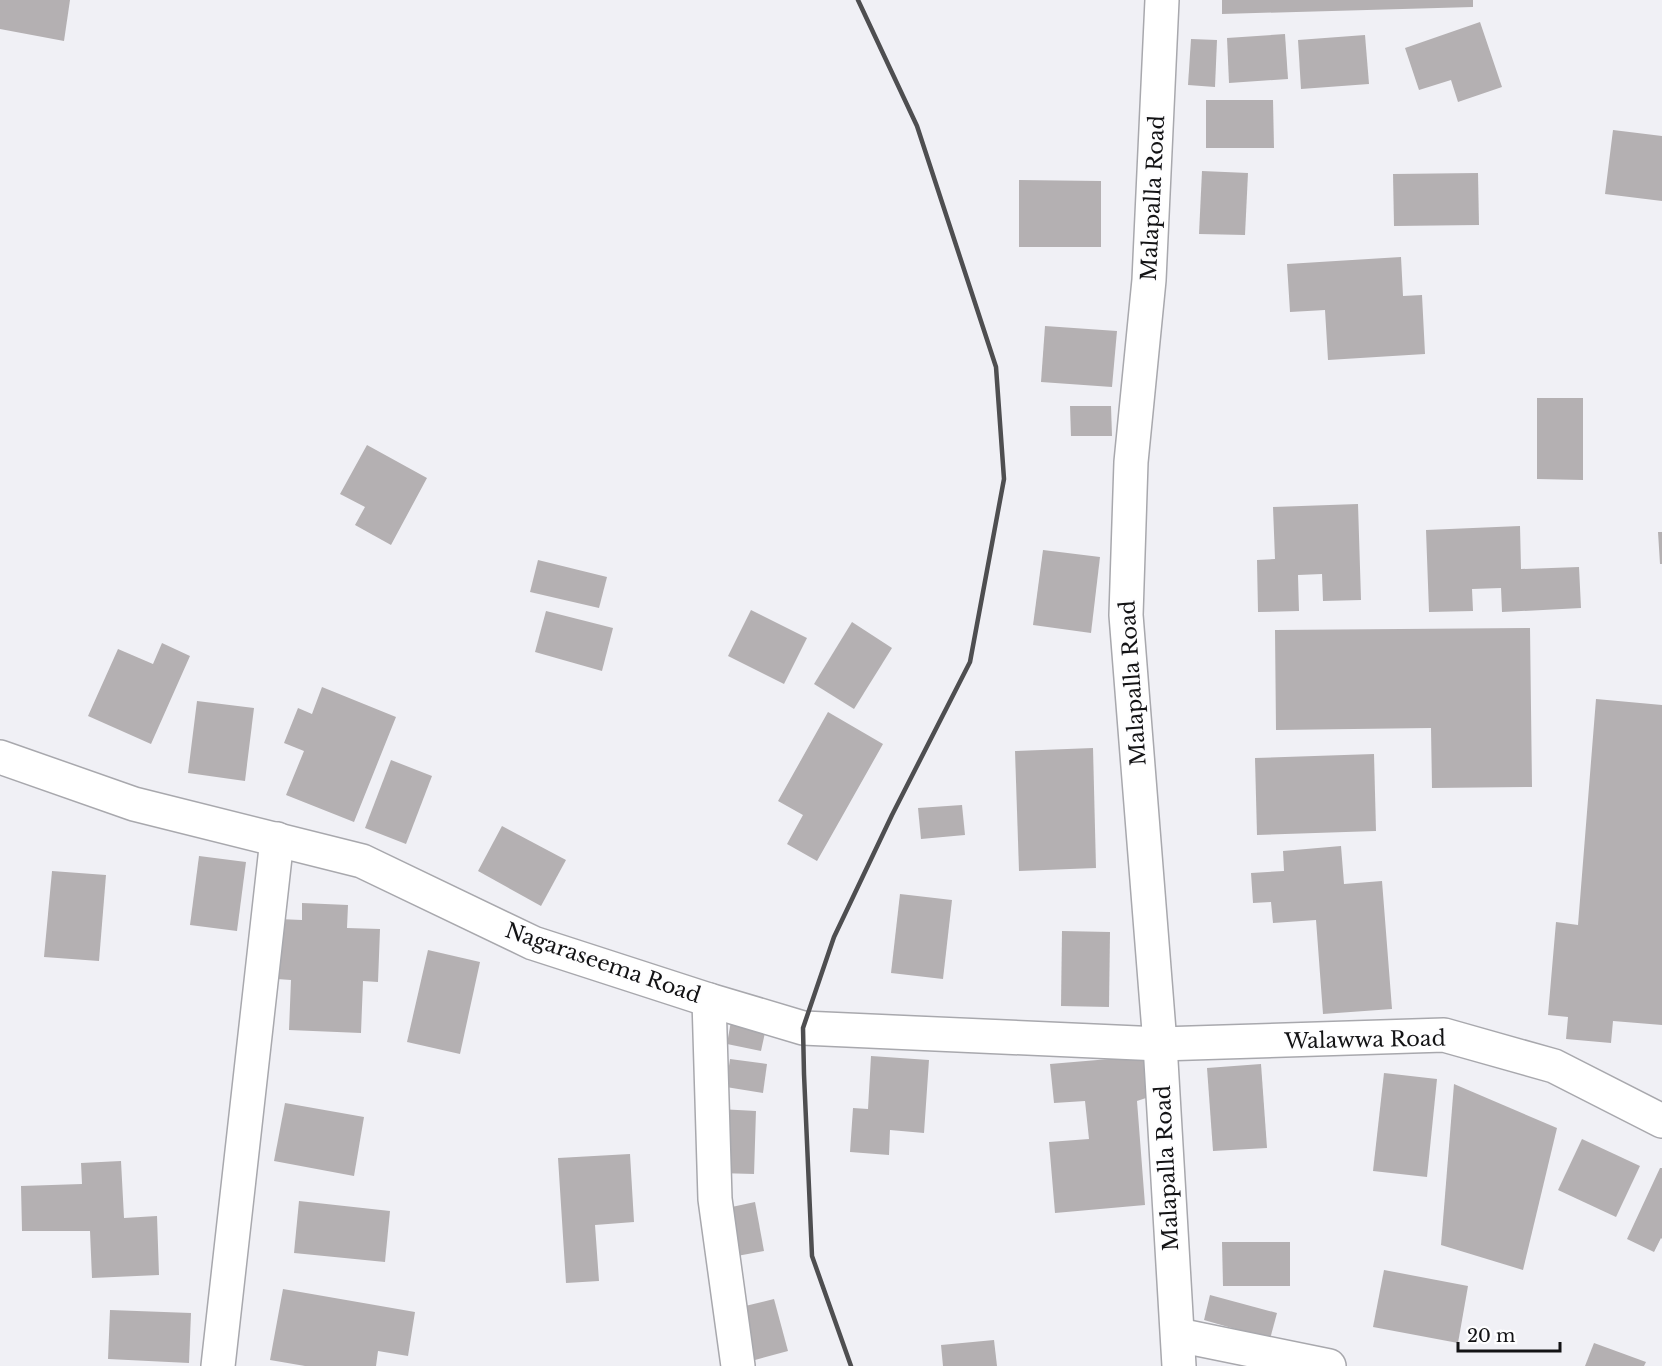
<svg xmlns="http://www.w3.org/2000/svg" width="1662" height="1366" font-family="'Libre Baskerville',serif">
  <style>
    .building { fill: #b4b0b2 }
    .lines { fill: none; stroke-linecap: round; stroke-linejoin: round }
    .street-casing { stroke: #a8a8ad; stroke-width: 36 }
    .secondary-casing { stroke: #a8a8ad; stroke-width: 36 }
    .street { stroke: #fff; stroke-width: 33 }
    .secondary { stroke: #fff; stroke-width: 33 }
    .rail { stroke: #4e4e50; stroke-width: 4.5 }
    .labels { text-anchor: middle; dominant-baseline: central; stroke-width: 5; stroke-linejoin: round; paint-order: stroke }
    .street-label { font-size: 21px; fill: #131315; stroke: #fefeff }
  </style>
  <rect width="100%" height="100%" fill="#f0f0f5"/>
  <g class="building">
    <polygon points="0,0 70,0 64,41 0,29"/>
    <polygon points="1222,0 1473,0 1473,7 1222,14"/>
    <polygon points="1480,22 1502,87 1458,102 1451,80 1419,90 1405,48"/>
    <polygon points="1285,34 1288,79 1229,83 1227,38"/>
    <polygon points="1365,35 1369,84 1301,89 1298,40"/>
    <polygon points="1191,39 1217,40 1215,87 1188,85"/>
    <polygon points="1206,100 1273,100 1274,148 1206,148"/>
    <polygon points="1613,130 1662,136 1662,201 1605,194"/>
    <polygon points="1202,171 1248,173 1245,235 1199,234"/>
    <polygon points="1478,173 1479,225 1394,226 1393,174"/>
    <polygon points="1019,180 1101,181 1101,247 1019,247"/>
    <polygon points="1401,257 1403,296 1422,295 1425,354 1328,360 1325,310 1290,312 1287,264"/>
    <polygon points="1045,326 1117,331 1112,387 1041,382"/>
    <polygon points="1537,398 1583,398 1583,480 1537,479"/>
    <polygon points="1070,406 1111,406 1112,436 1071,436"/>
    <polygon points="367,445 427,478 391,545 355,525 365,507 340,494"/>
    <polygon points="1358,504 1361,600 1323,601 1322,574 1298,575 1299,611 1258,612 1257,560 1275,559 1273,507"/>
    <polygon points="1520,526 1521,569 1579,567 1581,608 1502,612 1501,588 1472,589 1473,611 1429,612 1426,530"/>
    <polygon points="1658,532 1662,532 1662,564 1660,564"/>
    <polygon points="1043,550 1100,557 1091,633 1033,625"/>
    <polygon points="538,560 607,577 599,608 530,592"/>
    <polygon points="751,610 807,638 784,684 728,656"/>
    <polygon points="546,611 613,628 602,671 535,652"/>
    <polygon points="852,622 892,648 854,709 814,684"/>
    <polygon points="1530,628 1532,787 1432,788 1431,728 1276,730 1275,630"/>
    <polygon points="162,643 190,656 151,744 88,716 118,649 153,664"/>
    <polygon points="322,687 396,717 354,822 286,795 304,751 284,743 298,708 312,714"/>
    <polygon points="1596,699 1662,705 1662,1025 1613,1021 1611,1043 1566,1039 1568,1017 1548,1015 1556,922 1578,925"/>
    <polygon points="197,701 254,708 245,781 188,773"/>
    <polygon points="828,712 883,744 817,861 787,844 803,815 778,801"/>
    <polygon points="1093,748 1096,868 1019,871 1015,751"/>
    <polygon points="1374,754 1376,831 1257,835 1255,758"/>
    <polygon points="391,760 432,776 406,844 365,828"/>
    <polygon points="962,805 965,835 921,839 918,808"/>
    <polygon points="502,826 566,860 541,906 478,871"/>
    <polygon points="1341,846 1344,884 1382,881 1392,1009 1323,1014 1316,920 1273,923 1271,902 1253,903 1251,873 1284,871 1283,851"/>
    <polygon points="199,856 246,862 237,931 190,925"/>
    <polygon points="52,871 106,875 99,961 44,957"/>
    <polygon points="900,894 952,900 943,979 891,973"/>
    <polygon points="302,903 348,905 347,928 380,929 378,982 363,981 361,1033 289,1030 291,980 277,979 279,919 302,920"/>
    <polygon points="1062,931 1110,932 1109,1007 1061,1006"/>
    <polygon points="428,950 480,962 460,1054 407,1042"/>
    <polygon points="731,1021 766,1028 761,1051 727,1044"/>
    <polygon points="871,1056 929,1060 924,1133 890,1130 889,1155 850,1152 853,1108 868,1109"/>
    <polygon points="1145,1056 1149,1097 1137,1101 1145,1205 1055,1213 1049,1142 1089,1139 1085,1101 1054,1103 1050,1064"/>
    <polygon points="730,1059 767,1064 763,1093 726,1087"/>
    <polygon points="1261,1064 1267,1148 1213,1151 1207,1068"/>
    <polygon points="1384,1073 1437,1079 1427,1177 1373,1171"/>
    <polygon points="1454,1084 1557,1128 1523,1270 1441,1245"/>
    <polygon points="285,1103 364,1117 354,1176 274,1161"/>
    <polygon points="719,1109 756,1111 754,1174 718,1173"/>
    <polygon points="1582,1139 1640,1166 1616,1217 1558,1190"/>
    <polygon points="630,1154 634,1222 595,1225 599,1281 566,1283 558,1158"/>
    <polygon points="121,1161 124,1218 157,1216 159,1275 92,1278 90,1231 22,1231 21,1186 82,1184 81,1163"/>
    <polygon points="1660,1168 1662,1168 1662,1239 1661,1238 1654,1252 1627,1239"/>
    <polygon points="299,1201 390,1211 385,1262 294,1253"/>
    <polygon points="755,1202 764,1251 737,1256 727,1208"/>
    <polygon points="1222,1242 1290,1242 1290,1286 1223,1286"/>
    <polygon points="1384,1270 1468,1286 1458,1343 1373,1327"/>
    <polygon points="283,1289 415,1312 408,1356 378,1351 376,1366 305,1366 270,1360"/>
    <polygon points="1210,1295 1277,1313 1270,1339 1204,1320"/>
    <polygon points="774,1299 788,1351 755,1360 741,1307"/>
    <polygon points="110,1310 191,1313 189,1363 108,1359"/>
    <polygon points="994,1340 997,1366 943,1366 941,1345"/>
    <polygon points="1594,1343 1646,1362 1644,1366 1585,1366"/>
  </g>
  <g class="lines">
    <defs>
      <g id="street">
        <polyline points="0,757 134,804 362,861 533,943 709,1000 803,1028 1160,1044 1444,1035 1554,1066 1662,1121"/>
        <polyline points="709,1000 715,1199 738,1366"/>
        <polyline points="1178,1335 1329,1366"/>
        <polyline points="218,1366 277,839"/>
      </g>
      <polyline id="secondary" points="1162,0 1149,280 1131,462 1126,615 1160,1044 1179,1366"/>
    </defs>
    <use href="#street" class="street-casing"/>
    <use href="#secondary" class="secondary-casing"/>
    <use href="#street" class="street"/>
    <use href="#secondary" class="secondary"/>
    <polyline class="rail" points="851,1366 812,1256 804,1074 803,1028 834,937 892,815 970,662 1004,479 996,367 917,126 858,0"/>
  </g>
  <g class="labels">
    <g class="street-label">
      <text transform="translate(1153 198) rotate(-87)">Malapalla Road</text>
      <text transform="translate(1133 683) rotate(-94)">Malapalla Road</text>
      <text transform="translate(603 963) rotate(19)">Nagaraseema Road</text>
      <text transform="translate(1365 1040) rotate(-1)">Walawwa Road</text>
      <text transform="translate(1167 1168) rotate(-93)">Malapalla Road</text>
    </g>
  </g>
  <path d="M1458 1342v9h102v-9" fill="none" stroke="#131315" stroke-width="3"/>
  <text x="1467" y="1342" font-size="18" fill="#131315" stroke="#fefeff" stroke-width="4.5" paint-order="stroke">20 m</text>
</svg>
